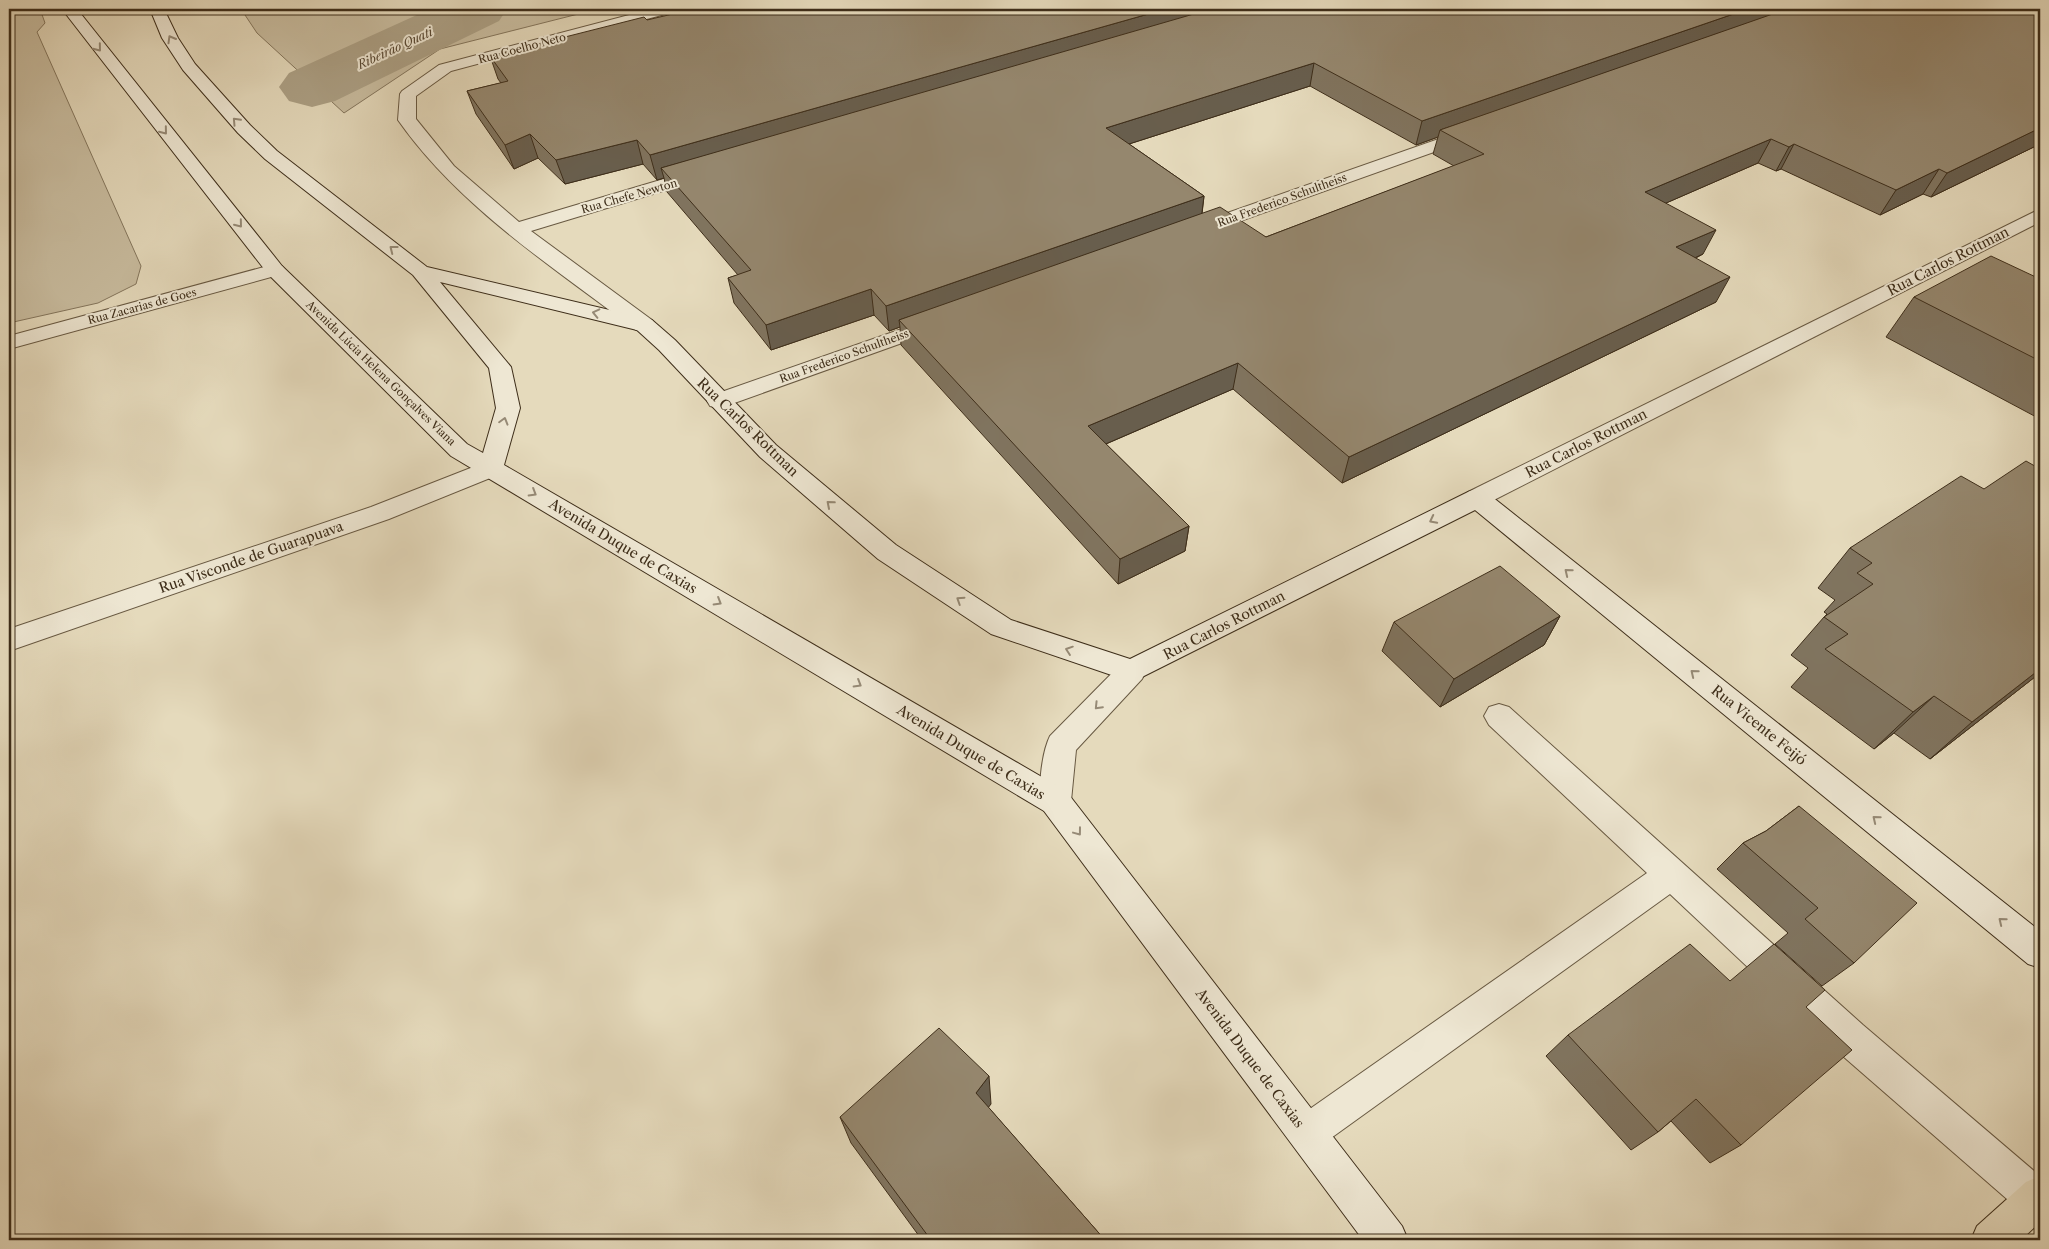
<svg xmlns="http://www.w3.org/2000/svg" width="2049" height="1249" font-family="'Libre Caslon Text',serif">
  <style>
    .green { fill: #c9bda0; stroke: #84765d }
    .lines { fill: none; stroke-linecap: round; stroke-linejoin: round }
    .river { fill: #aca085; fill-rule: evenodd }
    .lane-casing { stroke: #685942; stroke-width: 2 }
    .street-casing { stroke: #685942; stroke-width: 2 }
    .secondary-casing { stroke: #3e2e1a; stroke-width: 2 }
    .highway-casing { stroke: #3e2e1a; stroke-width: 2 }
    .lane { fill: #eee7d3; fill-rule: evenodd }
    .street { fill: #eee7d3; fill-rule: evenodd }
    .secondary { fill: #eee7d3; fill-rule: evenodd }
    .highway { fill: #e5dabc; fill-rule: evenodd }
    .wall { fill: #80745f; stroke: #3e2e1a; fill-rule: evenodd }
    .shaded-wall { fill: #685e4d; stroke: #3e2e1a }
    .building { fill: #95876e; stroke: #3e2e1a }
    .oneway { stroke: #968a76 }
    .labels { text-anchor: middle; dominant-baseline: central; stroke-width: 4; stroke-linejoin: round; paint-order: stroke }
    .far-street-label { font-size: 11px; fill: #3e2e1a; stroke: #eee7d3 }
    .far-water-label { font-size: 12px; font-style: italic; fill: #5a4a35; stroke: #eee7d3 }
    .street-label { font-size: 14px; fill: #3e2e1a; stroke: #eee7d3 }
  </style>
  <rect width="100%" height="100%" fill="#e5dabc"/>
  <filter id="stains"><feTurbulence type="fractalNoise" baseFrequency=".004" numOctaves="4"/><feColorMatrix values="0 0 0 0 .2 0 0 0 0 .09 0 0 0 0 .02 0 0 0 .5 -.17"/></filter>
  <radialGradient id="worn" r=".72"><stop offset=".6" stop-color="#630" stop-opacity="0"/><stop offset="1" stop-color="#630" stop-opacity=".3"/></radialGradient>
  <g class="green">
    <polygon points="9,9 40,9 45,23 37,32 141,266 136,284 98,303 9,323"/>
    <polygon points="241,9 598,9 440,49 344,113 257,33"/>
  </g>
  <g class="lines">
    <polygon class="river" points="430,9 507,9 499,21 335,101 312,107 289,101 279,87 289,73"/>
    <defs>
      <polygon id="lane" points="1499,704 1509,707 1863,1025 2040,1176 2040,1217 2037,1219 2023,1213 1837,1051 1670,894 1320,1146 1307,1152 1294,1146 1288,1133 1294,1120 1647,873 1489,725 1484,716 1489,707"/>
      <g id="street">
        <path d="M 652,9 L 675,9 L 673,12 L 451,71 L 416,96 L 416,119 L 454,166 L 519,222 L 694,170 L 706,170 L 709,174 L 706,178 L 531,231 L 652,320 L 655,325 L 652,330 L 644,331 L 636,330 C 553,267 459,207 398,120 L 400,94 L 402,91 L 439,65 Z"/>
        <polygon points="1470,128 1476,129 1479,133 1476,137 1207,233 1193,233 1190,229 1193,225"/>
        <polygon points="2040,209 2040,222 1486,504 1477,507 1468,504 1465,498 1468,492"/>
        <polygon points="275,264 282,266 285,270 282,274 9,349 9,336"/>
        <polygon points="936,317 944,318 947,323 944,328 726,406 718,408 710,406 707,401 710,396"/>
        <polygon points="491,460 500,462 503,468 500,474 389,519 9,651 9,629 371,507"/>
        <path d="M 1132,660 L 1142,663 L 1146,671 L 1142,679 L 1076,750 L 1071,801 L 1066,811 L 1055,815 L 1044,811 C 1036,795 1042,752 1050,736 L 1122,663 Z"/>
      </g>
      <polygon id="secondary" points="62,9 77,9 282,266 467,444 483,453 496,408 489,368 413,275 265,159 238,133 183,70 162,38 150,9 164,9 178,38 195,64 250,125 277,151 427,267 652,320 675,340 776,445 896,545 1011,620 1130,659 1468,492 1477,489 1486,492 2040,931 2040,968 2028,964 1475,510 1132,682 991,634 878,559 760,457 659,350 637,330 440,282 511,367 520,408 504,465 1066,791 1402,1226 1408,1240 1363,1240 1044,811 451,456 268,274"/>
      <polygon id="highway" points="2040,1176 2040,1222 2021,1240 1971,1240 1977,1226 2026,1182"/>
    </defs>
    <use href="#lane" class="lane-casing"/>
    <use href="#street" class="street-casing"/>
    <use href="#secondary" class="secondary-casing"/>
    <use href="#highway" class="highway-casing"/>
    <use href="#lane" class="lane"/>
    <use href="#street" class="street"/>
    <use href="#secondary" class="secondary"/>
    <use href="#highway" class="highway"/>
  </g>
  <g class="wall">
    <path d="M 2040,9 L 2040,144 L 1931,197 L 1923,194 L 1880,215 L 1781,169 L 1776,171 L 1758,163 L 1666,203 L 1703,254 L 1696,258 L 1716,302 L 1342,483 L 1233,389 L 1106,444 L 1189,526 L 1185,551 L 1118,584 L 901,345 L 900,327 L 889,331 L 874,315 L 771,350 L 734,303 L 728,278 L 738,275 L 667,192 L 664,178 L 657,180 L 643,164 L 565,184 L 538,158 L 514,169 L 476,114 L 467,91 L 501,83 L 498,79 L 490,56 L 647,20 ZM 1310,86 L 1416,145 L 1438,137 L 1433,154 L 1454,166 L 1266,237 L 1202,214 L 1204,196 L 1129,144 Z"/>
    <polygon points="2040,279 2040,419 1886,337 1914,297"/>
    <polygon points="1984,489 2040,673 1930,759 1894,733 1874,749 1791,687 1808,668 1791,655 1824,617 1827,614 1824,612 1835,600 1818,588 1850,548"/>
    <polygon points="1560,616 1544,645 1440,707 1382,651 1394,622"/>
    <polygon points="1799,806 1854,963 1822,986 1775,944 1788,933 1717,869 1743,843 1766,831"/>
    <polygon points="1730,981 1806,1007 1741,1145 1710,1163 1671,1121 1658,1132 1631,1150 1546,1056 1568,1035"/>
    <polygon points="991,1104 988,1107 1105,1240 922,1240 851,1143 840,1117"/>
  </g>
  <g class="shaded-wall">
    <polygon points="1166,9 1239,9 661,168 664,178 657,180 650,155"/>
    <polygon points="1748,9 1800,9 1440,130 1438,137 1416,145 1422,121"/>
    <polygon points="1314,63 1310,86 1104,152 1106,128"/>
    <polygon points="2040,128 2040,144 1931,197 1947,173"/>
    <polygon points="530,134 538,158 514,169 505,145"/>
    <polygon points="1771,139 1758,163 1634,217 1645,192"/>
    <polygon points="637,140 643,164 565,184 556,160"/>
    <polygon points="1794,144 1781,169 1776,171 1789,147"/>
    <polygon points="1939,169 1923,194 1880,215 1896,190"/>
    <polygon points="1204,196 1201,220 899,320 900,327 889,331 886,306"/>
    <polygon points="1716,230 1703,254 1664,272 1676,247"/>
    <polygon points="1730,277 1716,302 1342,483 1349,457"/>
    <polygon points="871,289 874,315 771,350 766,325"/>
    <polygon points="1238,363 1233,389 1087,452 1088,426"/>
    <polygon points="1189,526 1185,551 1118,584 1120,559"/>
    <polygon points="1560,616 1544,645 1440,707 1454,679"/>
    <polygon points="2040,669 2040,673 1930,759 1972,722"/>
    <polygon points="1934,696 1894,733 1874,749 1913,712"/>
    <polygon points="989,1076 991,1104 979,1120 976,1093"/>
  </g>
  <g class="building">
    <polygon points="694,9 1166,9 650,155 637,140 556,160 530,134 505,145 467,91 508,81 490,56 644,17 647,20"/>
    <polygon points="1211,9 1748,9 1422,121 1314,63 1106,128 1204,196 886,306 871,289 766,325 728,278 751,270 661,168"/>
    <polygon points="1787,9 2040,9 2040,128 1947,173 1939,169 1896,190 1794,144 1789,147 1771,139 1645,192 1716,230 1676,247 1730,277 1349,457 1238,363 1088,426 1189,526 1120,559 899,320 1220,207 1266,237 1484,154 1440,130"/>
    <polygon points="1991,256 2040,279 2040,361 1914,297"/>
    <polygon points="2026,461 2040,469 2040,669 1972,722 1934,696 1913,712 1825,649 1848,634 1824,617 1873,584 1857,573 1872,563 1850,548 1961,476 1984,489"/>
    <polygon points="1500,566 1560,616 1454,679 1394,622"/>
    <polygon points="1799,806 1917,903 1854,963 1805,919 1818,908 1743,843 1766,831"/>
    <polygon points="1690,944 1730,981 1774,944 1825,990 1806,1007 1852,1050 1741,1145 1696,1099 1658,1132 1568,1035"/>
    <polygon points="939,1028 989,1076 976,1093 1105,1240 931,1240 840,1117"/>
  </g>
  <defs><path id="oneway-chevron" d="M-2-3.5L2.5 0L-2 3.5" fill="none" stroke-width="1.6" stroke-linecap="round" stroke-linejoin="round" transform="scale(1.25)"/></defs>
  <g class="oneway">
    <use href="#oneway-chevron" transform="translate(171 39) rotate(-120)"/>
    <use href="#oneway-chevron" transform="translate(98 48) rotate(51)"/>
    <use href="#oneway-chevron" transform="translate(236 121) rotate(-133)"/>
    <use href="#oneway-chevron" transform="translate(164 131) rotate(51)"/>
    <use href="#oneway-chevron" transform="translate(239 224) rotate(51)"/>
    <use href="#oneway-chevron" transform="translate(393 249) rotate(-142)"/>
    <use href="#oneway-chevron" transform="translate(596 313) rotate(-167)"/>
    <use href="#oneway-chevron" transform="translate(504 421) rotate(-74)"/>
    <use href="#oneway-chevron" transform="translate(533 493) rotate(31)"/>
    <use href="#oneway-chevron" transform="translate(830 504) rotate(-139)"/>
    <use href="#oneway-chevron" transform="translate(1433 520) rotate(153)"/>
    <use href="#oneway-chevron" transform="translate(1568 572) rotate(-141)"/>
    <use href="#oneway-chevron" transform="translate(960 600) rotate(-147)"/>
    <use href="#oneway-chevron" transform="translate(718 602) rotate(31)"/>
    <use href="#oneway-chevron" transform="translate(1069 650) rotate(-161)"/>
    <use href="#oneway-chevron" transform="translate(1694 673) rotate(-141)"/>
    <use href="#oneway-chevron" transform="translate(858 684) rotate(31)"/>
    <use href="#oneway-chevron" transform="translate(1098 706) rotate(134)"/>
    <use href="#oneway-chevron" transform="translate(1876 819) rotate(-141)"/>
    <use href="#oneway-chevron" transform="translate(1078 832) rotate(53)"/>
    <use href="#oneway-chevron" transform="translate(2002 921) rotate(-141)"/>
  </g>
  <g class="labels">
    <g class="far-street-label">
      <text transform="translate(522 48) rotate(-15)">Rua Coelho Neto</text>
      <text transform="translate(629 196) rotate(-16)">Rua Chefe Newton</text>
      <text transform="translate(1282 200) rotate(-20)">Rua Frederico Schultheiss</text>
      <text transform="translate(142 306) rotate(-15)">Rua Zacarias de Goes</text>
      <text transform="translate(844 356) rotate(-20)">Rua Frederico Schultheiss</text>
      <text transform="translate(381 373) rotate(44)">Avenida Lúcia Helena Gonçalves Viana</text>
    </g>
    <g class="far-water-label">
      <text transform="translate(395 48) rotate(-25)">Ribeirão Quati</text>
    </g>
    <g class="street-label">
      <text transform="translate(1948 261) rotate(-27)">Rua Carlos Rottman</text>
      <text transform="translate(748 427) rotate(44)">Rua Carlos Rottman</text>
      <text transform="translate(1586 443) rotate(-27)">Rua Carlos Rottman</text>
      <text transform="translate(623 546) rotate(31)">Avenida Duque de Caxias</text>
      <text transform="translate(251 557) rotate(-19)">Rua Visconde de Guarapuava</text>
      <text transform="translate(1224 625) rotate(-27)">Rua Carlos Rottman</text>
      <text transform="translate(1759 725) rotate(39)">Rua Vicente Feijó</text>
      <text transform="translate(971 752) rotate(31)">Avenida Duque de Caxias</text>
      <text transform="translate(1250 1058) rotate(53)">Avenida Duque de Caxias</text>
    </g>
  </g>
  <rect width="2049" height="1249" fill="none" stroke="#e5dabc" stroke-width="30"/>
  <rect x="10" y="10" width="2029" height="1229" fill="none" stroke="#3e2e1a" stroke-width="2.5"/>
  <rect x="15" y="15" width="2019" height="1219" fill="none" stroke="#3e2e1a"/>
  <rect width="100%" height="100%" filter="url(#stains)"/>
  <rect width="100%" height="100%" fill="url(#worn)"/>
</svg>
